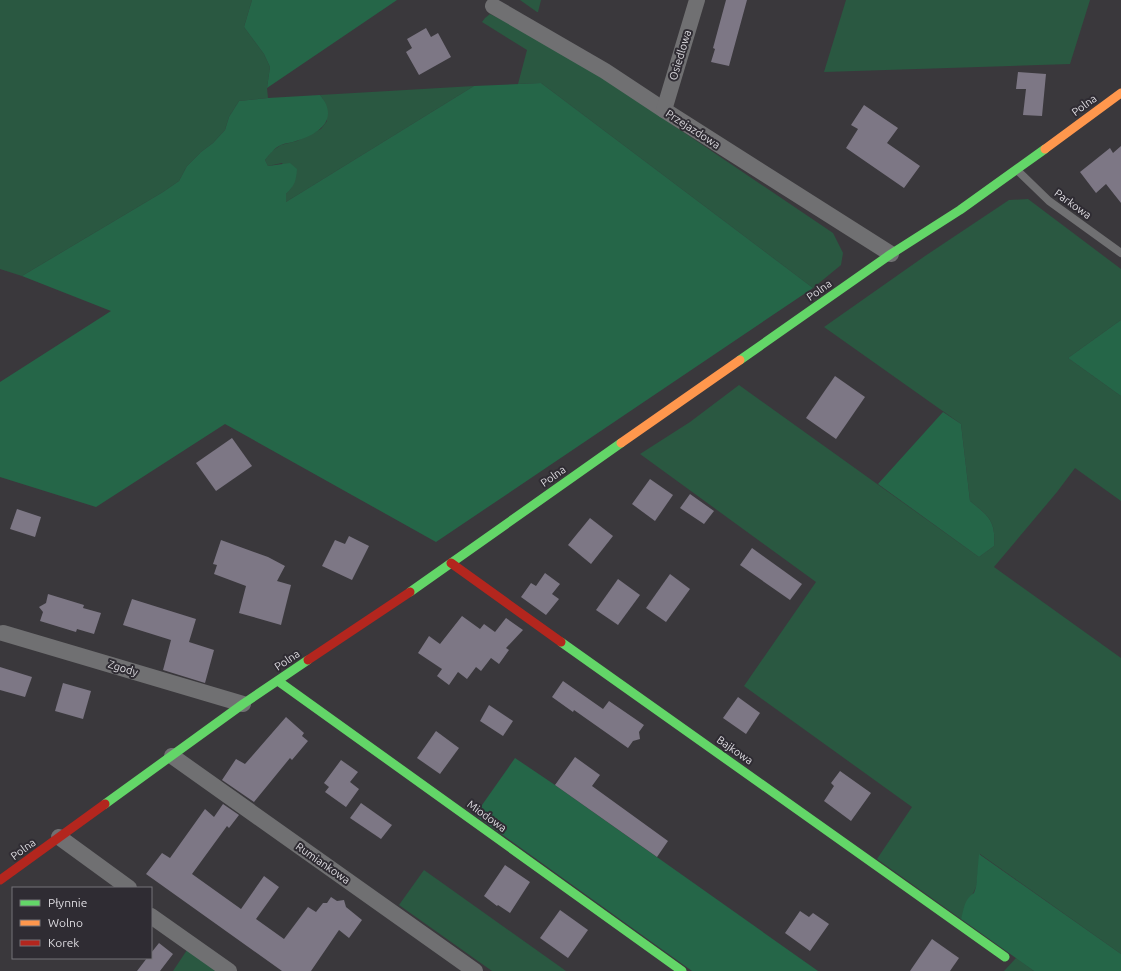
<svg xmlns="http://www.w3.org/2000/svg" width="1121" height="971" font-family="Ubuntu,sans-serif">
  <style>
    .green { fill: #2a5841 }
    .forest { fill: #256648 }
    .building { fill: #7d7785 }
    .lines { fill: none; stroke-linecap: round; stroke-linejoin: round }
    .lane { stroke: #707072; stroke-width: 8 }
    .street { stroke: #707072; stroke-width: 16 }
    .fast { stroke: #63d668; stroke-width: 9 }
    .slow { stroke: #ff974d; stroke-width: 9 }
    .jam { stroke: #b3261e; stroke-width: 9 }
    .labels { text-anchor: middle; dominant-baseline: central; stroke-width: 4; stroke-linejoin: round; paint-order: stroke }
    .street-label { font-size: 11px; fill: #dedce1; stroke: #2f2c33 }
  </style>
  <rect width="100%" height="100%" fill="#3a383c"/>
  <g class="green">
    <polygon points="0,0 252,0 244,27 264,54 270,67 267,88 268,98 239,101 229,117 225,130 213,143 201,152 187,166 179,181 163,192 22,276 0,269"/>
    <polygon points="520,0 541,0 538,12 537,12"/>
    <polygon points="846,0 1090,0 1070,64 824,72"/>
    <polygon points="490,14 517,27 605,79 833,233 843,253 841,265 813,288 541,83 518,84 527,50 482,22 485,18"/>
    <polygon points="474,86 286,202 286,194 292,187 282,163 268,166 265,160 272,151 281,145 297,141 321,129 327,121 323,99 320,95"/>
    <path d="M 1028,199 L 1121,269 L 1121,320 L 1068,358 L 1121,396 L 1121,501 L 1075,468 L 1057,492 L 994,567 L 1121,658 L 1121,954 L 980,854 L 976,887 L 961,919 L 877,859 L 912,807 L 744,686 L 816,582 L 640,454 L 690,422 L 739,385 L 979,557 L 994,546 C 996,520 988,516 970,501 L 961,424 L 824,327 L 925,256 L 1009,200 Z"/>
    <polygon points="424,870 566,971 492,971 399,905"/>
    <polygon points="187,950 217,971 173,971"/>
    <polygon points="1016,958 1034,971 1004,971"/>
  </g>
  <g class="forest">
    <polygon points="252,0 397,0 267,88 270,67 264,54 244,27"/>
    <path d="M 541,83 L 813,288 L 436,542 L 225,424 L 96,507 L 0,477 L 0,382 L 111,311 L 22,276 L 163,192 L 179,181 L 187,166 L 201,152 L 213,143 L 225,130 L 229,117 L 239,101 L 268,98 L 320,95 C 340,119 319,134 296,141 C 291,143 285,143 281,145 C 274,148 270,154 265,160 L 268,166 L 290,163 L 297,169 C 296,181 295,185 286,194 L 286,202 L 474,86 Z"/>
    <polygon points="1121,320 1121,396 1068,358"/>
    <path d="M 943,412 L 961,424 L 970,501 C 988,516 996,520 994,546 L 979,557 L 878,484 Z"/>
    <polygon points="515,758 555,785 818,971 692,971 475,815"/>
    <path d="M 979,854 L 1121,954 L 1121,971 L 1034,971 L 961,919 C 964,909 964,899 974,893 L 976,887 Z"/>
  </g>
  <g class="building">
    <polygon points="726,0 747,0 729,66 711,62 715,49 713,48"/>
    <polygon points="426,28 431,37 438,33 451,57 419,75 406,52 412,48 407,39"/>
    <polygon points="1018,72 1046,74 1042,116 1023,115 1026,89 1016,89"/>
    <polygon points="864,105 898,128 887,143 920,166 904,188 846,148 858,129 851,125"/>
    <polygon points="1121,146 1121,203 1106,184 1096,193 1080,172 1110,148 1113,153"/>
    <polygon points="835,376 865,397 836,439 806,418"/>
    <polygon points="232,438 252,466 216,491 196,463"/>
    <polygon points="650,479 673,495 655,521 632,504"/>
    <polygon points="690,494 714,511 704,524 680,508"/>
    <polygon points="17,509 41,517 35,537 10,529"/>
    <polygon points="590,518 613,536 591,564 568,545"/>
    <polygon points="349,536 369,546 352,580 322,566 335,540 345,544"/>
    <polygon points="221,540 268,557 285,566 277,581 291,585 281,625 239,613 246,586 214,574 217,565 213,564"/>
    <polygon points="752,548 802,584 790,600 740,565"/>
    <polygon points="545,573 560,584 552,594 559,599 546,615 521,597 531,583 536,586"/>
    <polygon points="670,574 690,589 666,622 646,608"/>
    <polygon points="618,579 640,595 618,625 596,610"/>
    <polygon points="48,594 84,605 83,608 101,613 94,634 77,629 76,632 40,621 43,612 39,607 46,603"/>
    <polygon points="132,599 196,619 189,642 214,650 205,683 163,670 171,640 123,625"/>
    <polygon points="462,616 480,629 484,624 495,632 506,618 523,630 506,648 509,650 499,664 491,658 481,671 476,667 467,679 458,672 449,685 437,676 442,669 418,653 429,636 440,644"/>
    <polygon points="0,667 32,677 25,697 0,690"/>
    <polygon points="563,681 603,709 609,701 644,725 639,732 640,739 633,741 628,748 574,710 573,712 552,697"/>
    <polygon points="63,683 91,691 83,719 55,711"/>
    <polygon points="738,697 760,713 746,734 723,718"/>
    <polygon points="489,705 513,721 503,736 480,721"/>
    <polygon points="286,717 304,733 302,736 308,741 292,760 290,758 254,802 222,780 236,759 245,764"/>
    <polygon points="436,731 459,748 440,774 417,758"/>
    <polygon points="575,757 600,775 592,786 668,841 657,857 555,785"/>
    <polygon points="341,760 358,772 350,782 359,789 346,807 325,792 329,787 324,783"/>
    <polygon points="840,771 871,793 851,821 824,801 834,786 831,783"/>
    <polygon points="361,803 392,825 381,839 350,818"/>
    <polygon points="223,804 239,815 229,828 227,826 192,874 241,909 264,876 279,887 256,919 284,939 308,907 316,912 323,903 327,903 331,897 337,901 344,900 346,907 362,920 349,938 339,930 311,971 282,971 146,874 162,853 170,858 205,809 214,817"/>
    <polygon points="505,865 530,882 510,913 498,905 497,906 484,896"/>
    <polygon points="560,910 588,930 568,958 540,938"/>
    <polygon points="800,911 809,917 813,913 829,924 810,951 785,933"/>
    <polygon points="932,939 959,958 950,971 910,971"/>
    <polygon points="159,943 173,954 160,971 137,971 147,958 151,958 151,953"/>
  </g>
  <g class="lines">
    <polyline class="lane" points="1017,170 1049,201 1121,253"/>
    <g class="street">
      <polyline points="493,6 605,71 664,110 891,254"/>
      <polyline points="664,110 697,0"/>
      <polyline points="3,633 243,704"/>
      <polyline points="172,756 475,971"/>
      <polyline points="59,837 129,888"/>
      <polyline points="151,916 229,971"/>
    </g>
    <g class="fast">
      <polyline points="740,360 891,254 960,210 1045,149"/>
      <polyline points="410,592 621,443"/>
      <polyline points="561,642 1005,957"/>
      <polyline points="278,681 682,971"/>
      <polyline points="105,804 243,704 308,660"/>
    </g>
    <g class="slow">
      <polyline points="1045,149 1121,93"/>
      <polyline points="621,443 740,360"/>
    </g>
    <g class="jam">
      <polyline points="451,563 561,642"/>
      <polyline points="308,660 410,592"/>
      <polyline points="0,880 105,804"/>
    </g>
  </g>
  <g class="labels">
    <g class="street-label">
      <text transform="translate(680 55) rotate(-73)">Osiedlowa</text>
      <text transform="translate(1084 105) rotate(-36)">Polna</text>
      <text transform="translate(693 129) rotate(33)">Przejazdowa</text>
      <text transform="translate(1073 204) rotate(36)">Parkowa</text>
      <text transform="translate(819 290) rotate(-35)">Polna</text>
      <text transform="translate(553 476) rotate(-35)">Polna</text>
      <text transform="translate(287 660) rotate(-34)">Polna</text>
      <text transform="translate(123 668) rotate(17)">Zgody</text>
      <text transform="translate(735 750) rotate(35)">Bajkowa</text>
      <text transform="translate(487 816) rotate(36)">Miodowa</text>
      <text transform="translate(23 849) rotate(-36)">Polna</text>
      <text transform="translate(323 863) rotate(35)">Rumiankowa</text>
    </g>
  </g>
  <rect x="12" y="887" width="140" height="72" fill="#2f2c33" stroke="#757279"/>
  <rect x="20" y="900" width="20" height="6" fill="#63d668" stroke="#757279"/>
  <text x="48" y="907" font-size="12" fill="#dedce1">Płynnie</text>
  <rect x="20" y="920" width="20" height="6" fill="#ff974d" stroke="#757279"/>
  <text x="48" y="927" font-size="12" fill="#dedce1">Wolno</text>
  <rect x="20" y="940" width="20" height="6" fill="#b3261e" stroke="#757279"/>
  <text x="48" y="947" font-size="12" fill="#dedce1">Korek</text>
</svg>
